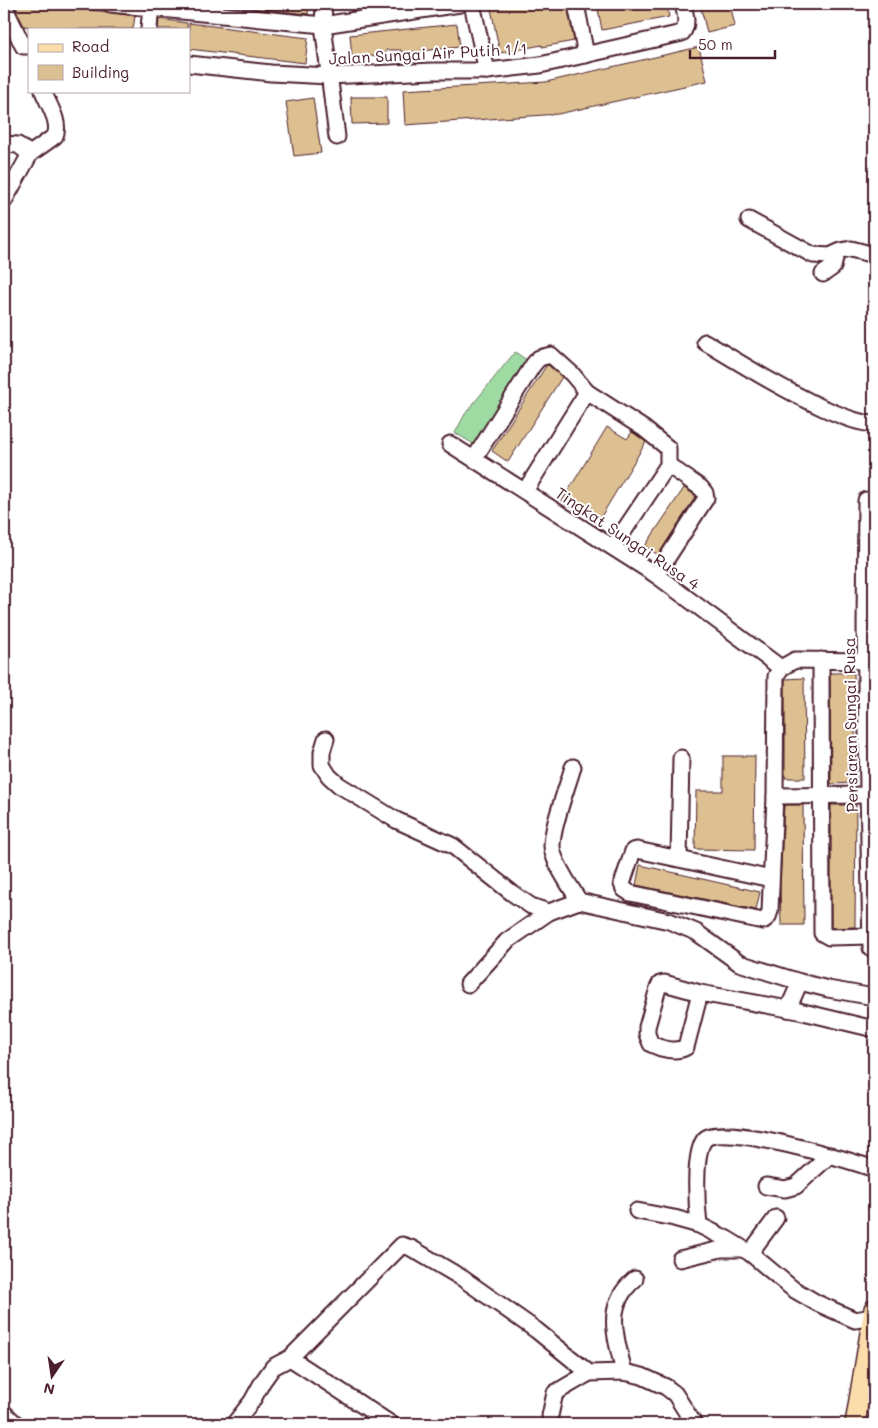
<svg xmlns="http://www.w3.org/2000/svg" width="878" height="1428" font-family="Mali,sans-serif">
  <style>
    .green { fill: #9edba3; stroke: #747d67 }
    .building { fill: #ddc091; stroke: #4a1f2b }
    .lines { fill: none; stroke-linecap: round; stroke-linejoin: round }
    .minor-casing { stroke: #4a1f2b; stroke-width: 19 }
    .major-casing { stroke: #4a1f2b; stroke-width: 22 }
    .minor { stroke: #fff; stroke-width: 15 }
    .major { stroke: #faddab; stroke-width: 19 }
    .labels { text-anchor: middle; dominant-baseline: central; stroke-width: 4; stroke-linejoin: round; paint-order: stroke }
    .street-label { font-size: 16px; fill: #4a1f2b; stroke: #fff }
  </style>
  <rect width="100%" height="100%" fill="#fff"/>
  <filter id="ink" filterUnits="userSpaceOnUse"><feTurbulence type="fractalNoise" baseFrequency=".02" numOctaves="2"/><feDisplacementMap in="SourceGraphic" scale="10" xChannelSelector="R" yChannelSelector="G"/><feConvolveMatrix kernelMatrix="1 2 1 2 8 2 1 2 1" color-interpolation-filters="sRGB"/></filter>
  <g filter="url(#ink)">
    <polygon class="green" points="515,352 531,363 477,446 455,433 465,414"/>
    <g class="building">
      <polygon points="17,4 49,4 135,16 133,29 44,29 24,26 16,10"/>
      <polygon points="250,4 309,4 308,14 250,8"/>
      <polygon points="350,4 379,4 379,7 351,11"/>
      <polygon points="490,4 567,4 574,41 542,47 542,45 500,53"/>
      <polygon points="597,4 666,4 669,17 602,30"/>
      <polygon points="700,4 730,4 735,26 707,33"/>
      <polygon points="159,19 187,23 187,29 158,29"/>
      <polygon points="189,23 308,38 305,63 189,49"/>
      <polygon points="457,24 460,47 401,53 401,50 386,50 386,55 352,58 350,35"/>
      <polygon points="699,47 707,81 558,114 405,125 403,90 546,82"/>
      <polygon points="351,97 387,97 387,123 352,124"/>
      <polygon points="313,98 321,153 294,156 286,102"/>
      <polygon points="548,365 562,377 508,462 492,451 546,366"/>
      <polygon points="607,427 627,439 632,432 646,442 599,520 578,507 576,510 562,501"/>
      <polygon points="684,488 696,496 658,555 645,546"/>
      <polygon points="830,673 854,673 856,783 831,784"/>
      <polygon points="804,678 805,778 785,778 785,679"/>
      <polygon points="723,756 755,756 754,850 695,849 696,791 723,791"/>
      <polygon points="784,805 803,805 804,925 781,925 780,886"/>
      <polygon points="831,805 856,805 855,927 831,928"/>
      <polygon points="640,865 760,892 756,910 636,885"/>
    </g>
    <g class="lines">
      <defs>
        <g id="minor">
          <polyline points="110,4 323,25 460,4"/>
          <polyline points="324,4 323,25 337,137"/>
          <polyline points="472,4 487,71"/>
          <polyline points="576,4 586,55"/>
          <polyline points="4,6 23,46 29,46"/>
          <polyline points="149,29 151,4"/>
          <path d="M 189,64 L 271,73 L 329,76 L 433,71 L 487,71 L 540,65 L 682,33 C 689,24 685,14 683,4"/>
          <polyline points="4,144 18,145 30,154"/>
          <path d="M 4,201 L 30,154 L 55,136 C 61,122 48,104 43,91"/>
          <polyline points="749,220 813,255 830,256 841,251 851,249 874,255"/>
          <polyline points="823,274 833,267 836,254"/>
          <path d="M 705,342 C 743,365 782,389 823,408 C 840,415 856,423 874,424"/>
          <polyline points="450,444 656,575 781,668"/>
          <polyline points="474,459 533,365 539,358 551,355 572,374 587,392 643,428 668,448 668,465 613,547"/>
          <polyline points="525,491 587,392"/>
          <polyline points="866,500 865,629 871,948"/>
          <polyline points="656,575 706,498 705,493 701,488 668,465"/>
          <polyline points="821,660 822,933 829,937 871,936"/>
          <polyline points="326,739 322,752 322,765 329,776 339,785 396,820 453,846 512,893 531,906 549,912 579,901 669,921 696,932 739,963 800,982 828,989 874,997"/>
          <path d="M 573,767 C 567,788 552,826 552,846 C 552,861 571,887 579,901"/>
          <polyline points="775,796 869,795"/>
          <polyline points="679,858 681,758"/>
          <polyline points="771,879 637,850 633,851 622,884 624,889 630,893 763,921 768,917 770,911 775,796 776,676 781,668 795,660 867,661"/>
          <polyline points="468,984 507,941 549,912"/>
          <path d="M 700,993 L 686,1047 C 676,1053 661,1049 651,1044 L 647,1034 L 647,1027 L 658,988 L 660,984 L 664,983 L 700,993 L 799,1011 L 874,1029"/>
          <polyline points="788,1009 800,982"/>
          <polyline points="766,1186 785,1189 796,1186 830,1155"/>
          <polyline points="637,1211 674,1218 699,1225 727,1239 750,1253 793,1289 817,1303 855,1320 872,1317"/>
          <path d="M 699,1225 C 697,1208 693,1152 705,1139 C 721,1122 850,1160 874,1169"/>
          <polyline points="750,1253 776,1218"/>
          <polyline points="680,1259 721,1249 742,1249"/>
          <polyline points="290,1358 391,1424"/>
          <path d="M 624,1372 C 616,1337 603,1306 635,1279"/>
          <polyline points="4,1413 16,1424"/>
          <polyline points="550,1416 555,1393 589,1373"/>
          <polyline points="234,1424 252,1401 263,1381 273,1367 290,1358 402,1245 411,1248 462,1278 536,1330 589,1373 624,1372 642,1376 666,1387 675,1394 694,1424"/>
        </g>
        <polyline id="major" points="855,1424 874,1309"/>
      </defs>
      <use href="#minor" class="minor-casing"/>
      <use href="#major" class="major-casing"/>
      <use href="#minor" class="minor"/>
      <use href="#major" class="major"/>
    </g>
  </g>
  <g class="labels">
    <g class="street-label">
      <text transform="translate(428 53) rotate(-3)">Jalan Sungai Air Putih 1/1</text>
      <text transform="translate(628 538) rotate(34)">Tingkat Sungai Rusa 4</text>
      <text transform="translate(850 725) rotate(-91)">Persiaran Sungai Rusa</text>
    </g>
  </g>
  <rect width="878" height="1428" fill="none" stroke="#fff" stroke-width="20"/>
  <rect x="10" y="10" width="858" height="1408" fill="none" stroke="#4a1f2b" stroke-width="2" filter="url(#ink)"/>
  <rect x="28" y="28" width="162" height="65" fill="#ffffff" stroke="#b7a5aa"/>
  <rect x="38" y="44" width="25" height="8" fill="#faddab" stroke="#b7a5aa"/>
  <text x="72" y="52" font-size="15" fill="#4a1f2b">Road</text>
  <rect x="38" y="65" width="25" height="15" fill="#ddc091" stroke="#b7a5aa"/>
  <text x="72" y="78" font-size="15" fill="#4a1f2b">Building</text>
  <g transform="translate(52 1376) rotate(193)" stroke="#ffffff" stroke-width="4" paint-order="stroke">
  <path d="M0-4L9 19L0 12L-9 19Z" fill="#4a1f2b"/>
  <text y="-8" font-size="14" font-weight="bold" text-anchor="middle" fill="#4a1f2b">N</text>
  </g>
  <path d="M690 50v8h85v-8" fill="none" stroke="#4a1f2b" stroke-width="2.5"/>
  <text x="698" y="50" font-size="15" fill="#4a1f2b" stroke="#ffffff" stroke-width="4" paint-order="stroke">50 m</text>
</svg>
